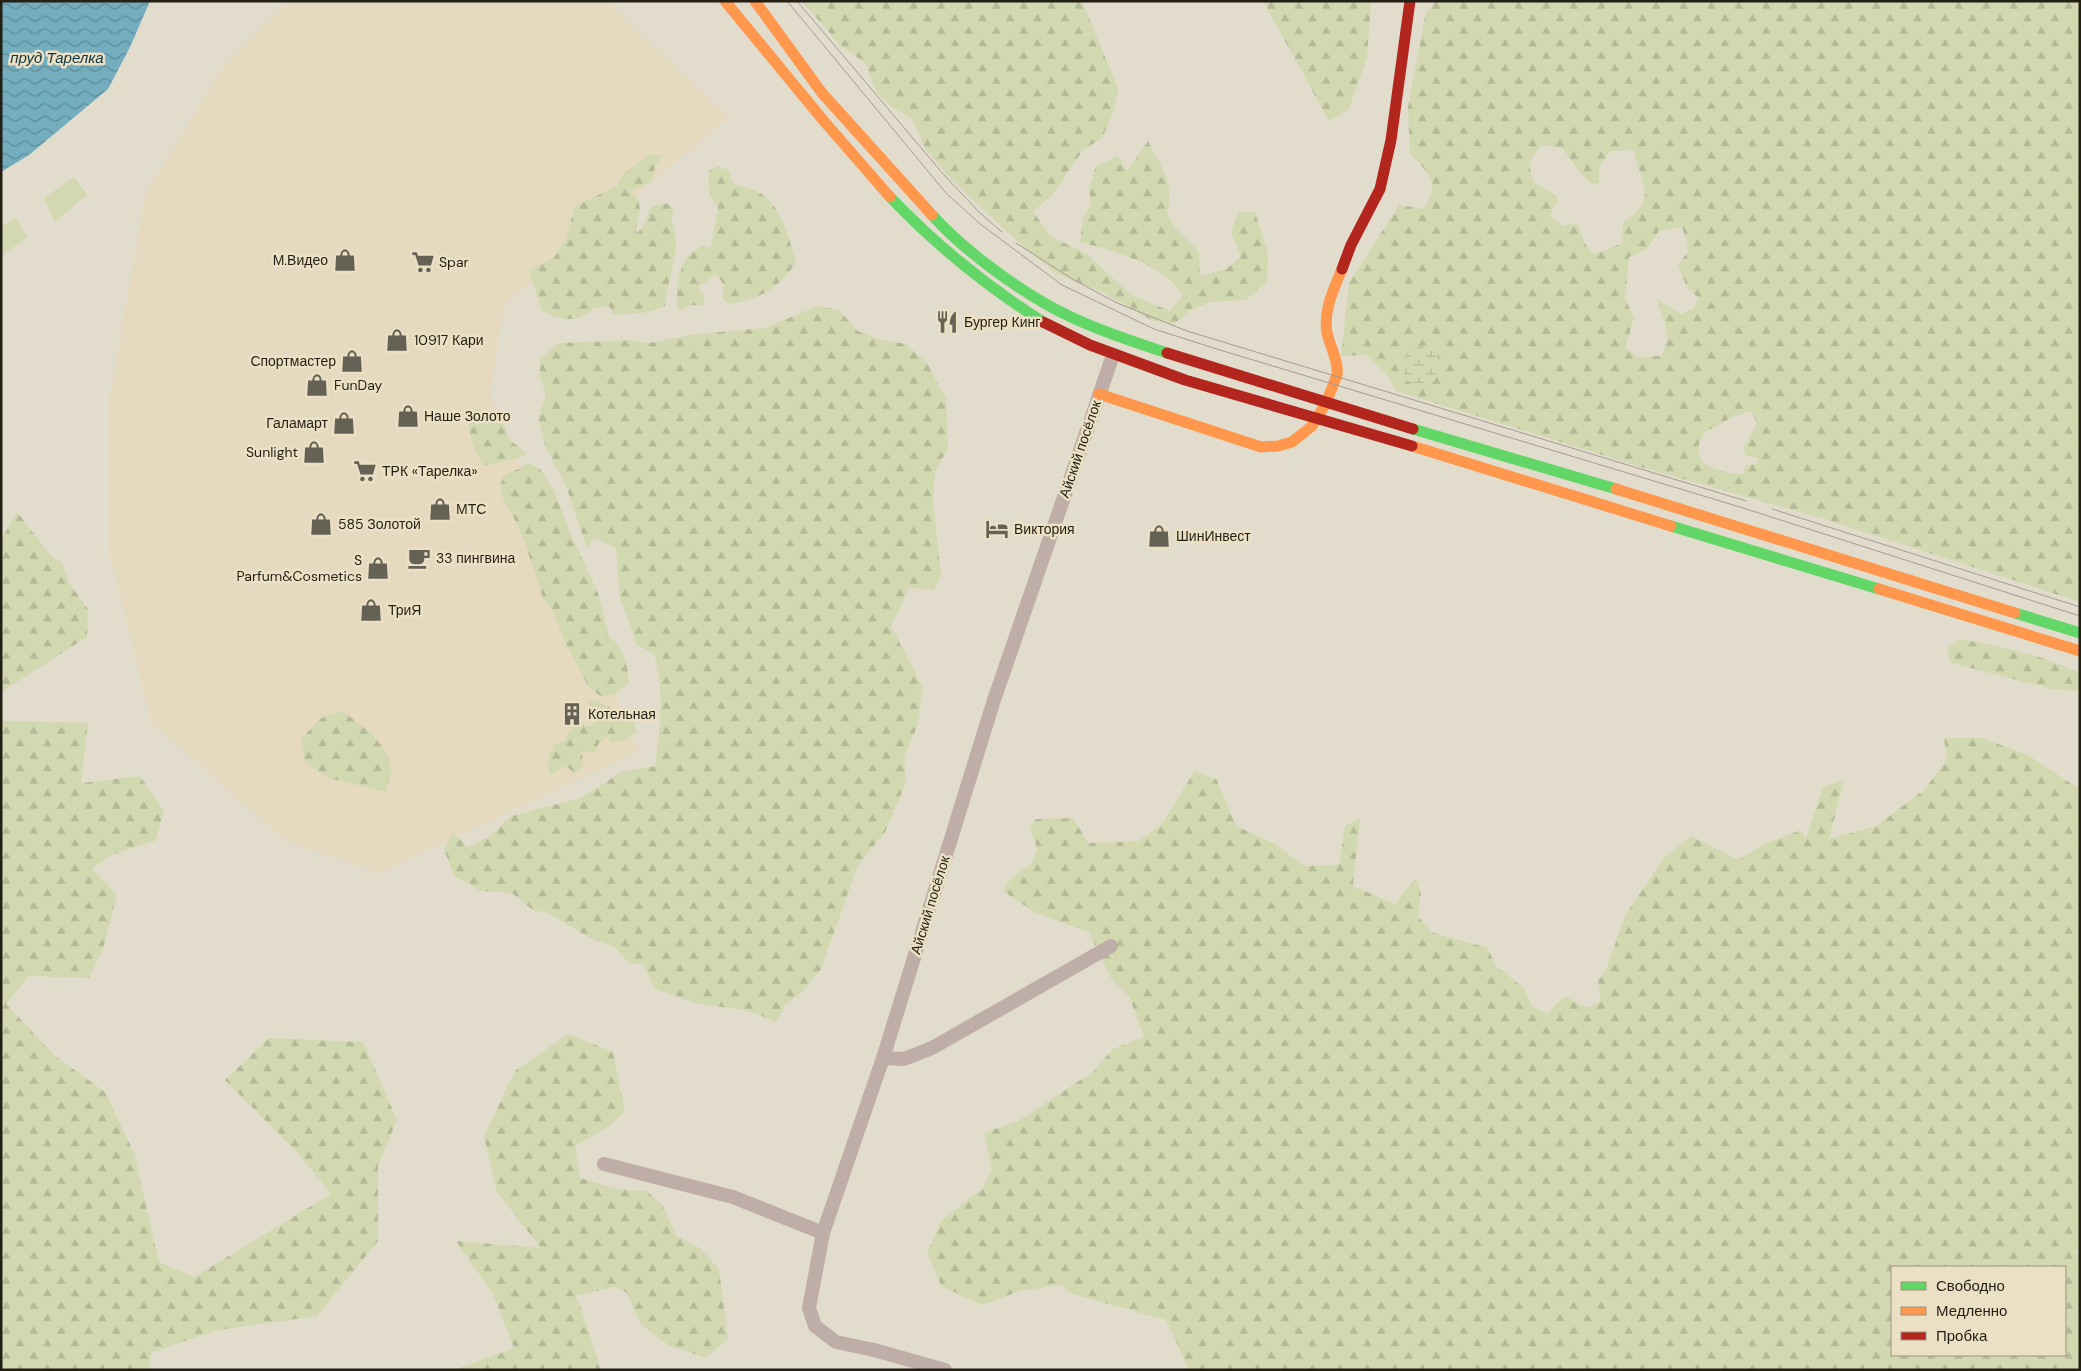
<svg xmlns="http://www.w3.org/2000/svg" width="2081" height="1371" font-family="'DM Sans',sans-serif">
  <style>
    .built { fill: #e5dac0 }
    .forest { fill: url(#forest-firs); fill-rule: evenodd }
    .wetland { fill: url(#wetland-marsh) }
    .park { fill: #d2d9b1 }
    .water { fill: url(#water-waves) }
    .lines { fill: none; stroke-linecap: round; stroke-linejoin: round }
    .street { stroke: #bfaea8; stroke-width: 14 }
    .fast { stroke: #63d668; stroke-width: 11 }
    .slow { stroke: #ff974d; stroke-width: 11 }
    .jam { stroke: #b3261e; stroke-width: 11 }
    .tram { stroke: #a69b95; stroke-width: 1 }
    .labels { text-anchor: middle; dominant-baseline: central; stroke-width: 5; stroke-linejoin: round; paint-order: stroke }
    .poi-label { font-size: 14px; fill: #231f14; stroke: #ebe0c4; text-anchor: start }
    .street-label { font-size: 14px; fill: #231f14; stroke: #ebe0c4 }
    .water-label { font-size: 15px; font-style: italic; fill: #0f3643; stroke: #ebe0c4 }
  </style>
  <defs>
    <pattern id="forest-firs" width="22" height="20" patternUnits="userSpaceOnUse" patternTransform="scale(1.25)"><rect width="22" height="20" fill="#d2d9b1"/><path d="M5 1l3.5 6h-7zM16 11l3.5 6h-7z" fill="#b4ba97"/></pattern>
    <pattern id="wetland-marsh" width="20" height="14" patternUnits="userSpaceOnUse" patternTransform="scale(1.25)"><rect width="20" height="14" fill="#d2d9b1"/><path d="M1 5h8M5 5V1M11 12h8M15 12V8" fill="none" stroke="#b4ba97"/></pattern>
    <pattern id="water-waves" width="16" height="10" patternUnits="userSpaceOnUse" patternTransform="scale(1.25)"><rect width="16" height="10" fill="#73adbe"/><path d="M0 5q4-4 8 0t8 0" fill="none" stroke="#5e8c99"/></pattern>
  </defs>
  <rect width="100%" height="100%" fill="#e2dccd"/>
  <polygon class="built" points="288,1 607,1 729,118 504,305 490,394 639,751 380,873 284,840 151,722 110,555 110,393 146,192 227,60"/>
  <g class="forest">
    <path d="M 802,1 L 1082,1 L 1118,88 L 1113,113 L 1102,138 L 1083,150 L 1051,197 L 1033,211 L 1050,236 L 1087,254 L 1131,295 L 1170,311 L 1183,295 C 1162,263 1115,252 1080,242 L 1083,218 L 1091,204 L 1089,189 L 1096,166 L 1118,156 L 1127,171 L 1148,141 C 1160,164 1176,186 1167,212 L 1174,227 L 1199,252 L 1200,276 L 1226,269 L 1241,257 L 1231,232 L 1238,213 L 1255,212 L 1268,253 L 1267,282 L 1246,300 L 1210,302 L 1191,310 L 1174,324 L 1153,321 L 1102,292 L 1055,273 L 1007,232 L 946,174 L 926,150 L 912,119 L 893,108 L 877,93 L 865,63 L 839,44 Z"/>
    <polygon points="1263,1 1371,1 1367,58 1349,109 1329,121"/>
    <path d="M 1436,1 L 2080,1 L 2080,602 L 1821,518 L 1644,468 L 1396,391 L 1387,375 L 1367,355 L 1341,356 L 1349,283 L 1399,205 L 1424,209 C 1440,182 1430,174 1410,154 L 1408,107 L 1426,12 ZM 1541,145 L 1562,148 C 1573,161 1579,175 1593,185 L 1599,182 L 1599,168 L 1610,151 L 1634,150 C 1640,183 1660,199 1623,222 L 1622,243 L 1607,250 L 1593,253 L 1585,244 L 1579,226 L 1571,223 L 1564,226 L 1551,217 L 1552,209 L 1558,203 L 1556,195 L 1533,182 L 1529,163 ZM 1682,227 L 1689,250 L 1678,265 L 1686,285 L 1698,298 L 1694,308 L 1681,314 L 1656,298 C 1663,319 1673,335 1661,356 L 1637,357 L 1625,348 L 1634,318 L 1625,299 L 1629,257 L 1646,250 L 1659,231 ZM 1752,412 L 1757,424 L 1743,448 L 1746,456 L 1758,458 L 1757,464 L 1746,465 L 1743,474 C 1727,473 1694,469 1699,445 C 1699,440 1704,435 1706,431 C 1725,424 1732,413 1752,412 Z"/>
    <path d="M 650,154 L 663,156 L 655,166 L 652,181 L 629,192 L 638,198 L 640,209 L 636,234 C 653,221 640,202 669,204 L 674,212 L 671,220 C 684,247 667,277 665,306 C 648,314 632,315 613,314 L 609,306 L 594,308 C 578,323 561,321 542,311 L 529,270 L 554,258 L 566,238 L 575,206 L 617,186 L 621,176 Z"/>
    <path d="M 719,166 L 730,171 L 731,181 C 740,188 750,188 760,193 C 780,203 790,241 796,262 C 780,288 760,299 730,304 L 722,298 L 724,285 L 716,274 L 698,287 L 705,298 L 703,306 L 691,305 L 679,311 C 674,296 678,266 690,254 C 693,251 699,248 703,246 L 711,248 L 718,208 C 708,196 708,186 709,171 Z"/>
    <path d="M 818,306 L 839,310 L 858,331 L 881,340 L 906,344 L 927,363 L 946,399 L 948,448 L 935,472 L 933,501 L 941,575 L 934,590 L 909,588 L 891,626 L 923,688 L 917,727 L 904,757 L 906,783 L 885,832 L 858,865 L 821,969 L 803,991 L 785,1005 L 776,1023 C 748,1007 727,1009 697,1003 C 683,1000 669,993 655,989 L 643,964 L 629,964 L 615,947 L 592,939 L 546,912 L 534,911 L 512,893 L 481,891 L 454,876 L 444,849 L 453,833 L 468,847 L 489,837 L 511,816 L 581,798 L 621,772 L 655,766 C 660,728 665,691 654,654 L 636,644 L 629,621 L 620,600 L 616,548 L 594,538 L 587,548 L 566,486 L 545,445 L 538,419 L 546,396 L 540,376 L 540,359 L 559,343 L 629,340 L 648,343 L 697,334 L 764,328 Z"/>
    <path d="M 470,409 L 478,409 L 492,416 L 505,426 L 509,439 L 527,454 L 519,458 L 484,466 C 473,451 466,426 470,409 Z"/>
    <path d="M 529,463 L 540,469 L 554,490 L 572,537 L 598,593 L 609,637 C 624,646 628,666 629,683 L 615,694 L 602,697 L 589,688 L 565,642 L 554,614 L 543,598 L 524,540 L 511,512 L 503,500 L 500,485 L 504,476 Z"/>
    <polygon points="17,512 52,557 62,562 69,583 88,609 87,637 1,692 1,540"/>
    <path d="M 1959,639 C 2000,646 2042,655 2080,673 L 2080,691 L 2052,689 L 1951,663 L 1947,649 Z"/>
    <polygon points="595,700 624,715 635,716 636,732 622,741 610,742 609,736 599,743 594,753 582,752 583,764 575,774 566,766 549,775 548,760 553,745 566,740 567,732 577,724 589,726 595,723 588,701"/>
    <path d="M 342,711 C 361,725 388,743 391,769 C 392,775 387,785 385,792 L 329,778 L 305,763 L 301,739 L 321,718 Z"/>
    <polygon points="1,721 88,723 81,783 140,776 164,811 155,841 111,855 92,869 117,895 103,949 89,978 29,976 6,1004 54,1055 105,1092 134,1153 159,1262 194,1277 331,1194 294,1149 225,1080 269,1038 363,1042 397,1120 378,1166 378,1241 317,1316 219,1330 152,1352 148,1370 1,1370"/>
    <path d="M 1944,738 L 1982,738 L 2028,755 L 2076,787 L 2080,785 L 2080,1246 L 2075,1253 L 2080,1254 L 2080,1370 L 1189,1370 L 1166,1320 L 1072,1294 L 1061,1285 L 1020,1291 L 982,1305 L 941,1286 L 927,1252 L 942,1220 L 982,1189 L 992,1170 L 984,1133 L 1020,1120 L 1094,1071 L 1113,1049 L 1144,1037 L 1129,996 L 1111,979 L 1089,932 L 1034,912 L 1003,891 L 1012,877 L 1032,864 L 1037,848 L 1030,827 L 1036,819 L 1073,818 L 1088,843 L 1139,841 L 1163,823 L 1195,770 L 1217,780 L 1236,826 L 1275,844 L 1304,866 L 1339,865 L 1345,826 L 1360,818 L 1353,886 L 1395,904 L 1416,878 L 1421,892 L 1418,916 L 1431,932 L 1488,948 L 1495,965 L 1524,988 L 1532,1007 L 1548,1013 L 1565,996 L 1587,1008 L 1601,1001 L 1598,980 L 1605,972 L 1626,914 L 1665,857 L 1691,836 L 1738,860 L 1762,845 L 1801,830 L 1806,839 L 1823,787 L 1844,780 L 1829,839 L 1876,826 L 1924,790 L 1947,760 ZM 1892,1267 L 2065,1267 L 2065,1355 L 1892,1355 Z"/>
    <polygon points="568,1034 613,1052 625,1112 607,1128 575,1146 580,1178 617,1189 647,1191 663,1206 676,1236 700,1248 719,1269 728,1339 706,1358 670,1346 641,1325 627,1293 615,1287 575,1296 580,1305 601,1370 455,1370 514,1348 493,1294 456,1241 541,1248 497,1192 484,1136 515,1071"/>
  </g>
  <polygon class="wetland" points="1426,345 1437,351 1439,371 1434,382 1418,386 1406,380 1402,364 1410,350"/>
  <g class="park">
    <polygon points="74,177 87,195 55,222 44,198"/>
    <polygon points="15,218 28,237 1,256 1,227"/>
  </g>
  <polygon class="water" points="1,1 150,1 130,47 108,89 29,155 1,172"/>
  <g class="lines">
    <g class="street">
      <polyline points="883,1058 904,1059 932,1048 1111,946"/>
      <polyline points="604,1164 733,1197 823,1233"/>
      <polyline points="945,1370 874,1350 836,1342 815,1326 809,1308 823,1233 883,1058 994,700 1113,355"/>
    </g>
    <g class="fast">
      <path d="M 890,197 C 936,245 986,286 1043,322"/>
      <path d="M 932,215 C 965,252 1026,296 1071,317 C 1102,332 1135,342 1167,353"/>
      <polyline points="1413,429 1616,489"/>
      <polyline points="1671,526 1879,589"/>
      <polyline points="2015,613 2080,633"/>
    </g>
    <g class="slow">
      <polyline points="725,1 823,120 890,197"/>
      <polyline points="755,1 822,93 932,215"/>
      <path d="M 1099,394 L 1261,447 L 1278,446 L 1292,442 L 1312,426 L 1326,403 L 1337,375 C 1339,361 1330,347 1327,333 C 1323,310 1334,289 1342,269"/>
      <polyline points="1412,446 1671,526"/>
      <polyline points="1616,489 2015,613"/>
      <polyline points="1879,589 2080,651"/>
    </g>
    <g class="jam">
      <polyline points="1342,269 1351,245 1380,189 1391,140 1410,1"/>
      <polyline points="1043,322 1090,345 1185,380 1412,446"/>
      <polyline points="1167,353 1413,429"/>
    </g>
    <g class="tram">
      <polyline points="787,1 946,193 979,223 1062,285 1154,329 1220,350 1740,507 2080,616"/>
      <polyline points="797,1 944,175 980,213 1002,232"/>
      <polyline points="1016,243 1074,280 1117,303 1187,331 1746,501"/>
      <polyline points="1772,509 2080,607"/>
    </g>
  </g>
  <defs>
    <symbol id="shop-bare" viewBox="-9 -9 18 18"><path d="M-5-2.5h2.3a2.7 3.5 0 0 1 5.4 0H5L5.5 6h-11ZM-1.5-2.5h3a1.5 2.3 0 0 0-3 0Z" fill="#666155" stroke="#ebe0c4" stroke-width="2.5" paint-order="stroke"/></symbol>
    <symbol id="supermarket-bare" viewBox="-9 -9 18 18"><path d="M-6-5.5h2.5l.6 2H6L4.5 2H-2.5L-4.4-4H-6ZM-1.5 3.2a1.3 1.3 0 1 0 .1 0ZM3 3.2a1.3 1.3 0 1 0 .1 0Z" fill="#666155" stroke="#ebe0c4" stroke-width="2.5" paint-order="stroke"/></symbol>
    <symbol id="restaurant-bare" viewBox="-9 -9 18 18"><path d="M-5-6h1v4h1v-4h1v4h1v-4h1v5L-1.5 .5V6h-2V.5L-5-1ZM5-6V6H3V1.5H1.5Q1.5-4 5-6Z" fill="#666155" stroke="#ebe0c4" stroke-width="2.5" paint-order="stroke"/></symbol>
    <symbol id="hotel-bare" viewBox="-9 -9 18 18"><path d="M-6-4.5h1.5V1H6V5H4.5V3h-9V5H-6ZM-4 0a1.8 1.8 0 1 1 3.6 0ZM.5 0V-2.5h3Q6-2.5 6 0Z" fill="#666155" stroke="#ebe0c4" stroke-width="2.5" paint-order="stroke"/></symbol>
    <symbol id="cafe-bare" viewBox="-9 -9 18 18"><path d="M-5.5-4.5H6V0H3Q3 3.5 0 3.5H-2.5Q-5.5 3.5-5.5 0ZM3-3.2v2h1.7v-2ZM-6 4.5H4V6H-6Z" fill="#666155" stroke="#ebe0c4" stroke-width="2.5" paint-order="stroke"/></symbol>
    <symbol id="building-bare" viewBox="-9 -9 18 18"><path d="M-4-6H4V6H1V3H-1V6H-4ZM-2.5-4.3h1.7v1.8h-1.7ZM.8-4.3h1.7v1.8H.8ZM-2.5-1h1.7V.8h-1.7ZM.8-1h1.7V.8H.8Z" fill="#666155" stroke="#ebe0c4" stroke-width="2.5" paint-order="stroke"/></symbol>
  </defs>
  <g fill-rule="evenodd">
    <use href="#shop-bare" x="329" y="244" width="32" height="32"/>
    <use href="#supermarket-bare" x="407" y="246" width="32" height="32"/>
    <use href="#restaurant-bare" x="931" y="306" width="32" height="32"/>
    <use href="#shop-bare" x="381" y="324" width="32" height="32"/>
    <use href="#shop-bare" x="336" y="345" width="32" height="32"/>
    <use href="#shop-bare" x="301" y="369" width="32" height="32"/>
    <use href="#shop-bare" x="392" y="400" width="32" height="32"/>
    <use href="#shop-bare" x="328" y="407" width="32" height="32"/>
    <use href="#shop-bare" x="298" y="436" width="32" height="32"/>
    <use href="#supermarket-bare" x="349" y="455" width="32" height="32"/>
    <use href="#shop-bare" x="424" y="493" width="32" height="32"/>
    <use href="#shop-bare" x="305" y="508" width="32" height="32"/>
    <use href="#hotel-bare" x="981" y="513" width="32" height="32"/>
    <use href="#shop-bare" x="1143" y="520" width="32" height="32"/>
    <use href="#cafe-bare" x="403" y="542" width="32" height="32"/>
    <use href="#shop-bare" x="362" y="552" width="32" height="32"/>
    <use href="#shop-bare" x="355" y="594" width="32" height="32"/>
    <use href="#building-bare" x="556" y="698" width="32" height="32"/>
  </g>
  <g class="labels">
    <g class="poi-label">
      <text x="328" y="260" text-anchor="end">М.Видео</text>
      <text x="439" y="262">Spar</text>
      <text x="964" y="322">Бургер Кинг</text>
      <text x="414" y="340">10917 Кари</text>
      <text x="336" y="361" text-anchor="end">Спортмастер</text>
      <text x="334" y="385">FunDay</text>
      <text x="424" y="416">Наше Золото</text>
      <text x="328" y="423" text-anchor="end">Галамарт</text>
      <text x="298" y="452" text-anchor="end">Sunlight</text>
      <text x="382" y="471">ТРК «Тарелка»</text>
      <text x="456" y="509">МТС</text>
      <text x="338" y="524">585 Золотой</text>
      <text x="1014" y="529">Виктория</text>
      <text x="1176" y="536">ШинИнвест</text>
      <text x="436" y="558">33 пингвина</text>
      <text x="362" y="560" text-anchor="end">S<tspan x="362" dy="16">Parfum&amp;Cosmetics</tspan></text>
      <text x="388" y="610">ТриЯ</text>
      <text x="588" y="714">Котельная</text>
    </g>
    <g class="street-label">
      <text transform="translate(1080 449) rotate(-71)">Айский посёлок</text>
      <text transform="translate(930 905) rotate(-73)">Айский посёлок</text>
    </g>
    <g class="water-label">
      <text x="57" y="58">пруд Тарелка</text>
    </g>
  </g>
  <rect width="2081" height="1371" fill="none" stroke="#231f14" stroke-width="5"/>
  <rect x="1891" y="1266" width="175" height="90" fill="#ebe0c4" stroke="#9b937e"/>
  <rect x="1901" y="1282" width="25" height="8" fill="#63d668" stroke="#9b937e"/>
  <text x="1936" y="1291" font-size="15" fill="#231f14">Свободно</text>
  <rect x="1901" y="1307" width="25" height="8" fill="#ff974d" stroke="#9b937e"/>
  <text x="1936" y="1316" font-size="15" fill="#231f14">Медленно</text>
  <rect x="1901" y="1332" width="25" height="8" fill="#b3261e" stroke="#9b937e"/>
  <text x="1936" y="1341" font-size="15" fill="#231f14">Пробка</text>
</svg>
